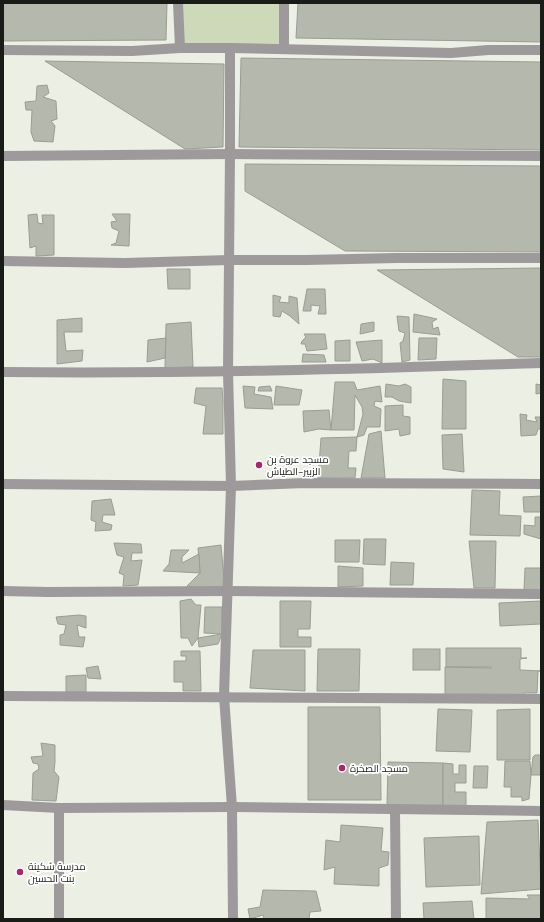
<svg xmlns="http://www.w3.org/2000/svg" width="544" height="922" font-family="'DM Sans',Cairo,sans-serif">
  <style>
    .green { fill: #ced9ba }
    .building { fill: #b4b8ad; stroke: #9a9d93 }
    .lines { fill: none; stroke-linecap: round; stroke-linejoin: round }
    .street { stroke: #9e999b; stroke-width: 10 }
    .poi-dot { fill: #aa256d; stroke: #fff; stroke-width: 1.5 }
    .labels { text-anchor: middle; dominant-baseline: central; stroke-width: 3.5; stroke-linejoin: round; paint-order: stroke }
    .poi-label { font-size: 10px; fill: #191b17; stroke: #fff; text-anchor: start }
  </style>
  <rect width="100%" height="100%" fill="#ebefe4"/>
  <polygon class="green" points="179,3 283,3 283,48 181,48"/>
  <g class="building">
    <polygon points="3,3 167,3 166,40 3,41"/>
    <polygon points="298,3 541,3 541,42 296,38"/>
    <polygon points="241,58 541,62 541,150 239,147"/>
    <polygon points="45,61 224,64 223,147 185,149"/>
    <polygon points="47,85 49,93 43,97 56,101 57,119 51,121 55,126 53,142 34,141 31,132 32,110 26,110 25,102 36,101 37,86"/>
    <polygon points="245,164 541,166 541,252 345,251 245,191"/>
    <polygon points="37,214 38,223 43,224 42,215 54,215 54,255 36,256 36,246 30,248 28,215"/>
    <polygon points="112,214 130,214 129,246 111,245 116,243 119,231 112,228 111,222 117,221"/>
    <polygon points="541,268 541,357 518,357 377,270"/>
    <polygon points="167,269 190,269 190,289 168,289"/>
    <polygon points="307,289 325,289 326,314 318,314 320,306 311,305 311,311 303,311"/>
    <polygon points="273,295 281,297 279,302 289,303 289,296 297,298 299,324 290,316 282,311 280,317 273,316"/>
    <polygon points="414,314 437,319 432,322 433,329 438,327 440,335 413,332"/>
    <polygon points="397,316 409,317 410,360 402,362 400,343 403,341 405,333 399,331"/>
    <polygon points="82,318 82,332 64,332 66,351 83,350 82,361 57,364 57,320"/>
    <polygon points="191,322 193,367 165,368 166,324"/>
    <polygon points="374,322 374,331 360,334 361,324"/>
    <polygon points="304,334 325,334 327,349 307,351 305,344 301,344 302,341 306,337"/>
    <polygon points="166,338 165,358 147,362 148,340"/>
    <polygon points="419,338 437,338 436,359 418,360"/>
    <polygon points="350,340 350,361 335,361 335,341"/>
    <polygon points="382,340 382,363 373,359 362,361 356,342"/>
    <polygon points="303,354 324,355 326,362 302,362"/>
    <polygon points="443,379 466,381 466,429 442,429"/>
    <polygon points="335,382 354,382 357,390 380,386 382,402 375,401 374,406 381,409 380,427 367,427 364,435 357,437 363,414 362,407 355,395 354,430 331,430"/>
    <polygon points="386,384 399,386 405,384 411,387 411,403 399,401 392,397 385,397"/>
    <polygon points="536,384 541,385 541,393 536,394"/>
    <polygon points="243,386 255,387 254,394 271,397 273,409 245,408"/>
    <polygon points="270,386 272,391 258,391 259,387"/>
    <polygon points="276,386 302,390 299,405 274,405"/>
    <polygon points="196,388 222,388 223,400 223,434 203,434 206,406 194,403"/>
    <polygon points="403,405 403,416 410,417 410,434 400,436 399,429 385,431 385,406"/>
    <polygon points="329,410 331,430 319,429 304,432 303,411"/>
    <polygon points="520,414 527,415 526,420 537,422 535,417 541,417 541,429 538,429 536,435 521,436"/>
    <polygon points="381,431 385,478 361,478 369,434"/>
    <polygon points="462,434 464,472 443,469 442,435"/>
    <polygon points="357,437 356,451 349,451 348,468 356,468 355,478 318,478 321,438"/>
    <polygon points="472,490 500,491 499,515 521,516 520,536 470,535"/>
    <polygon points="541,496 541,512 524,512 523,497"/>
    <polygon points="111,499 115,515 103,515 102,522 112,525 111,530 95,531 96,522 91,520 92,501"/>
    <polygon points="535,517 541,517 541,543 541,539 524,534 524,525 535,526"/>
    <polygon points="364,539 386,539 385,565 363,564"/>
    <polygon points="335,540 360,540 359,562 335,562"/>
    <polygon points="469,541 496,541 495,588 474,588"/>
    <polygon points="114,543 141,544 142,553 132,553 131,561 142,560 138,585 123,586 124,575 119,573 124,557 117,555"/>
    <polygon points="221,545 225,591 187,586 200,573 198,548"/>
    <polygon points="171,550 189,550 182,557 182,563 199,554 200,573 163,571 169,564"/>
    <polygon points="391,562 414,563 413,585 390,585"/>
    <polygon points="338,566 363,568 363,586 338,587"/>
    <polygon points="525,568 541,568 541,591 524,590"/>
    <polygon points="191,599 196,605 201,605 198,638 192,646 188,638 181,638 180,601"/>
    <polygon points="280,601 311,601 310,629 298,629 298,637 311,637 311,647 280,647"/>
    <polygon points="541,601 541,624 500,626 499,603"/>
    <polygon points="205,607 222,607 222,634 204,633"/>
    <polygon points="79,615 86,616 86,628 77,625 79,637 85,637 83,647 60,645 60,635 64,634 66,625 58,624 56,617"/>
    <polygon points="222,634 218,644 199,647 198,638"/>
    <polygon points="446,648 521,648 521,658 527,658 520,659 520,670 541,671 538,671 537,693 524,693 523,695 445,695 445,667 492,668 491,667 446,667"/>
    <polygon points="318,649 360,649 359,691 317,691"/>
    <rect x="413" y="649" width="27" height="21"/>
    <polygon points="253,650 305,650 305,691 250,688"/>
    <polygon points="181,651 200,651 201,691 183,691 183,682 174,682 174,661 186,661 186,656 181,656"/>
    <polygon points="98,666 101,679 88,678 86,668"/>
    <polygon points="86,675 86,692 66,692 66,676"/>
    <polygon points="308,707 380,707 381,800 308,800"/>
    <polygon points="438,709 472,710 470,752 436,751"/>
    <polygon points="530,709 530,760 497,760 497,710"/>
    <polygon points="41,743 55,745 55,762 54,771 59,777 56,801 32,800 33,773 39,769 38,764 33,763 31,757 43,756"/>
    <polygon points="535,755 541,755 541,775 531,775 533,757"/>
    <polygon points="505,761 530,761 531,775 529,799 522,801 522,797 511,797 511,787 504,787"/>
    <polygon points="388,762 443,763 443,806 387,805"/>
    <polygon points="443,763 453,764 453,774 459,774 459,765 466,765 466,783 455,783 455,792 466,792 466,806 443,806"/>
    <polygon points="474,766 488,766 487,788 473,788"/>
    <polygon points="538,820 541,889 481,894 487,822"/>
    <polygon points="341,825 383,828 381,851 389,852 388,865 379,868 379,886 334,884 335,867 324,870 326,840 340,842"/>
    <polygon points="479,836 480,885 426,887 424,838"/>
    <polygon points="263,890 316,891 321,911 310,912 309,919 264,919 263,915 250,919 248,909 260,907"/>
    <polygon points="527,895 541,895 541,919 486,919 486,898 530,899"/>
    <polygon points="472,901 474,919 424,919 423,903"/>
  </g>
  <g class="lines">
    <g class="street">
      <polyline points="178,3 180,48"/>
      <polyline points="284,3 284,49"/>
      <polyline points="230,48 230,154 228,372 231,486 224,696 232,807 233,919"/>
      <polyline points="3,50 132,51 180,48 230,48 451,53 488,50 541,50"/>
      <polyline points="3,156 230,154 541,156"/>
      <polyline points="3,261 125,263 229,260 307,260 396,258 541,258"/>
      <path d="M 3,372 C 182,374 362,369 541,363"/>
      <polyline points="3,484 231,486 305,483 541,484"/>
      <polyline points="3,591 48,592 228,591 541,594"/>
      <polyline points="3,696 541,699"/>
      <polyline points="3,805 59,808 232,807 541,811"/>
      <polyline points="59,808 59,919"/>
      <polyline points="395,809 396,919"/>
    </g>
  </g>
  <g class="poi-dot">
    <circle cx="259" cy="465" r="4"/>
    <circle cx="342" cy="768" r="4"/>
    <circle cx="20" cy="872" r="4"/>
  </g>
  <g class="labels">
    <g class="poi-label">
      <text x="267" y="459">مسجد عروة بن<tspan x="267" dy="12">الزبير-الطياش</tspan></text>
      <text x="350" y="768">مسجد الصخرة</text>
      <text x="28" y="866">مدرسة سُكينة<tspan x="28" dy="12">بنت الحسين</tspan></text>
    </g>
  </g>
  <rect width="544" height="922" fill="none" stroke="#191b17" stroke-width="8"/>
</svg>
